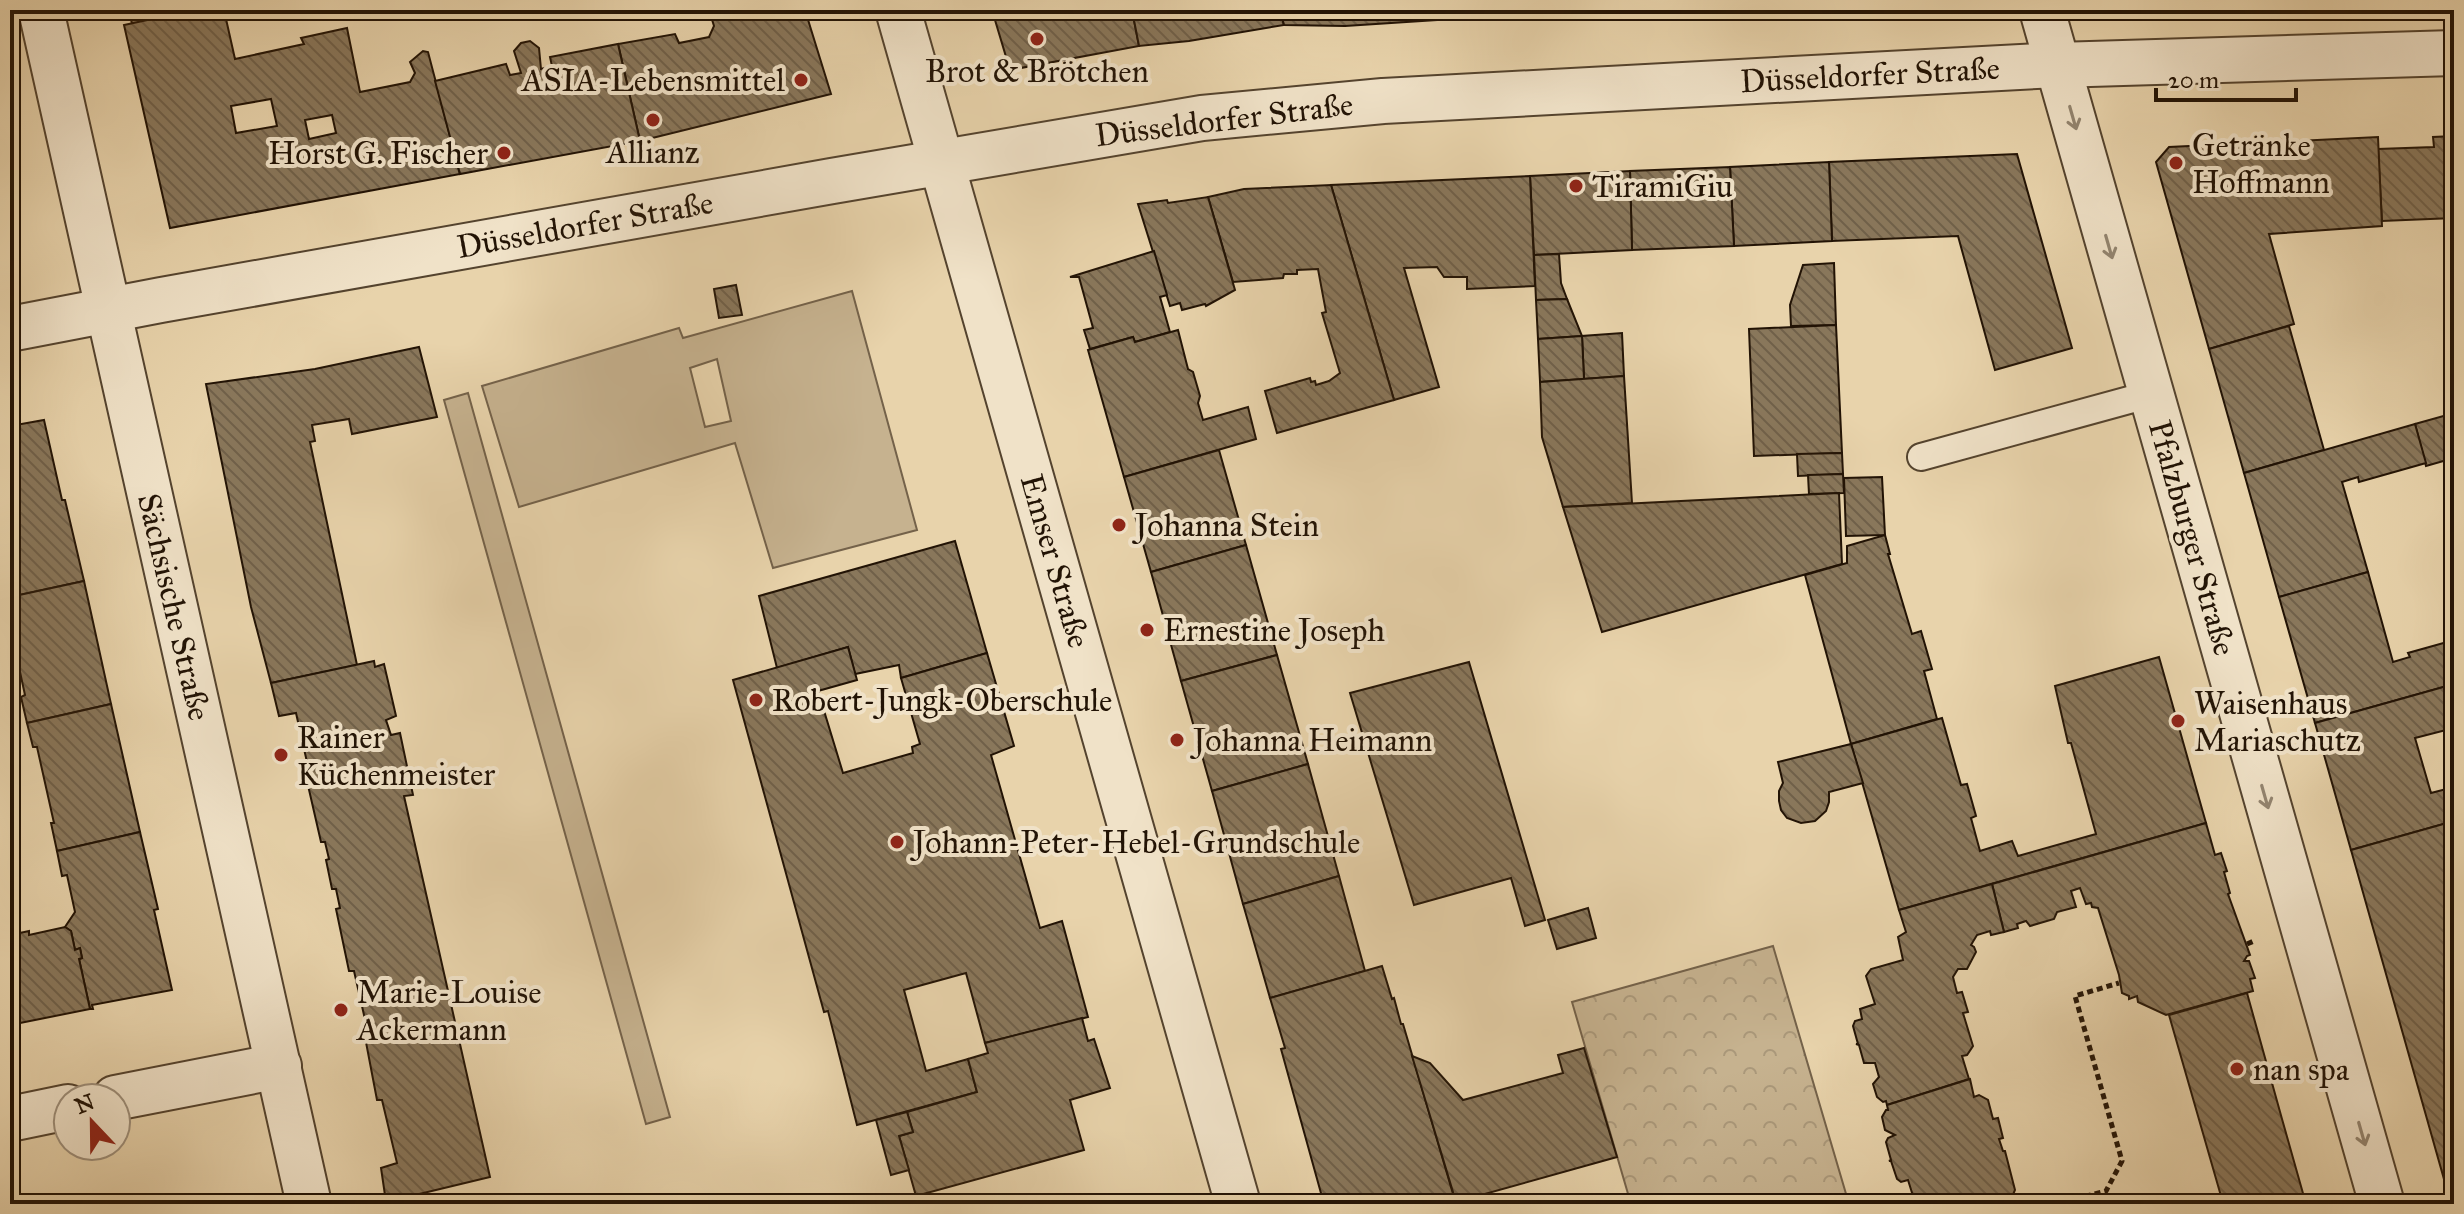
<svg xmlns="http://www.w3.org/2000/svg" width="2464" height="1214" font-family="'IM FELL Great Primer',serif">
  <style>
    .green { fill: #c6b28f; stroke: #74624a; stroke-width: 2; fill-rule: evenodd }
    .park { fill: url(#park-crowns); stroke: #74624a; stroke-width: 2 }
    .building { fill: url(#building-back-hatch); stroke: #221305; stroke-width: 2; fill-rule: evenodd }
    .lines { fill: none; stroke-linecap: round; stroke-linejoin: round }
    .service-casing { stroke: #54432e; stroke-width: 30 }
    .minor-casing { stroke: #54432e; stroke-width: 48 }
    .path { stroke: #221305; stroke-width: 5; stroke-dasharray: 6 4; stroke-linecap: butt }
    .service { stroke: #f0e2c8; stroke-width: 26 }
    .minor { stroke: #f0e2c8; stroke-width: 44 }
    .oneway { stroke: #938570 }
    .poi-dot { fill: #8f2418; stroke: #f0e2c8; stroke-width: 3 }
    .labels { text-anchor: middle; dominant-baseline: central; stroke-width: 8; stroke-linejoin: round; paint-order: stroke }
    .poi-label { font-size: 32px; fill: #221305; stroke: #f0e2c8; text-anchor: start }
    .street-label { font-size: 32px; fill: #221305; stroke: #f0e2c8 }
  </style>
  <defs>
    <pattern id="park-crowns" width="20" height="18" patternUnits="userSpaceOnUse" patternTransform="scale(2)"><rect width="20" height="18" fill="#c6b28f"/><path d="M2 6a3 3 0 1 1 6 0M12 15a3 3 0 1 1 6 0" fill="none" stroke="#aa987a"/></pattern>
    <pattern id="building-back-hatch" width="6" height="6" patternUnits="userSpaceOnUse" patternTransform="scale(2)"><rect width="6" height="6" fill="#89775b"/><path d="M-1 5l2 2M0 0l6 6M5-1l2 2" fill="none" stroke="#706049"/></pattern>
  </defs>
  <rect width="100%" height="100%" fill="#e8d3ab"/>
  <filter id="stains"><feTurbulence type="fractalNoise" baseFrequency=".0025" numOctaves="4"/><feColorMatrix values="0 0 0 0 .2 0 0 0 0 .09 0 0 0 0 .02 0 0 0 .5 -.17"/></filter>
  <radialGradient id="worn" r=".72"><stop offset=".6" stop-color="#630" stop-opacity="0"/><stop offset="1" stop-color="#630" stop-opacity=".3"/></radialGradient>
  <g class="green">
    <path d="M 852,291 L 917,530 L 773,568 L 735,443 L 519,507 L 482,386 L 679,328 L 683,338 ZM 717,359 L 731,421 L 705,427 L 690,368 Z"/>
    <polygon points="468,393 670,1117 646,1124 444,400"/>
  </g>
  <polygon class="park" points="1773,946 1849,1204 1631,1204 1572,1002"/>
  <g class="building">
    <polygon points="129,10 194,10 132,24"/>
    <path d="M 194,10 L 224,10 L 235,59 L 304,44 L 301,38 L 347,28 L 360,92 L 410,82 L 415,73 L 410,62 L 423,51 L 428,52 L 460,174 L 170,228 L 124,25 ZM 271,99 L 277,126 L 236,133 L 231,106 ZM 332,115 L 336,133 L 309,139 L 305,120 Z"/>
    <polygon points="709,10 805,10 831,94 640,141 618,44 675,34 679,43 709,37 714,26"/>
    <polygon points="992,10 1132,10 1139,46 1010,70"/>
    <polygon points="1132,10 1280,10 1284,25 1189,41 1139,46"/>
    <polygon points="1280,10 1464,10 1467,18 1345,26 1284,25"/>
    <polygon points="1464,10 1647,10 1532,20 1467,18"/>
    <polygon points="530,41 539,48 541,69 552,66 550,57 618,44 640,141 460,174 435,81 506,64 510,75 521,73 514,51 521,43"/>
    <polygon points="2454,136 2454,218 2382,221 2378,149 2434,147 2433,137"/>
    <polygon points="2378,137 2382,226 2269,234 2294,324 2209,349 2156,162 2169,147"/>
    <polygon points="2017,154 2072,348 1995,370 1958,236 1832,241 1829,162"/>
    <polygon points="1829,162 1832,241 1734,246 1730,167"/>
    <polygon points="1730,167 1734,246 1632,250 1630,171"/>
    <polygon points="1630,171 1632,250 1534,255 1530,176"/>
    <polygon points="1530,176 1535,286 1467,289 1467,277 1444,277 1437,267 1404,268 1439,387 1394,400 1331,185"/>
    <polygon points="1331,185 1394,400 1277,433 1265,391 1310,378 1311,382 1315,381 1316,385 1329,381 1340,373 1322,313 1326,312 1318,269 1297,270 1297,274 1284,274 1283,278 1233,282 1208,197 1244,189"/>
    <polygon points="1208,197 1235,290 1206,306 1205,304 1182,310 1180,303 1170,306 1138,204 1167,200 1168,203"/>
    <polygon points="1154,251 1167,295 1160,297 1170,332 1135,342 1133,337 1090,349 1084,330 1093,328 1079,277 1070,277"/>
    <polygon points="1559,254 1561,283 1567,299 1536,300 1534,255"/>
    <polygon points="1834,263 1836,325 1791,326 1790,305 1803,265"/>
    <polygon points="736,285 742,315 719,318 714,289"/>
    <polygon points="1567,299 1582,336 1538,339 1536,300"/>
    <polygon points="1836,325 1842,453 1754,456 1749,329"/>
    <polygon points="2289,326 2324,450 2244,473 2209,349"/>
    <polygon points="1178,330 1188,369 1193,372 1200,396 1198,403 1203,420 1248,407 1256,439 1124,477 1088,350 1133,337 1135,342"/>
    <polygon points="1622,333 1624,376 1584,379 1582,336"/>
    <polygon points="1582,336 1584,379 1540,382 1538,339"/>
    <polygon points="419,347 437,417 352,434 349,419 312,425 315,441 310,442 357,665 271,683 251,607 206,384 315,369"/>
    <polygon points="1624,376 1632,503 1563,507 1542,437 1540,382"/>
    <polygon points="2454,413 2454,458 2426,466 2415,424"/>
    <polygon points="44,420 62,500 65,500 84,581 10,597 10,426"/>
    <polygon points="2415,424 2426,463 2359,482 2358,477 2342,482 2368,572 2279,597 2244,473"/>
    <polygon points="1219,450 1246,545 1151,572 1124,477"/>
    <polygon points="1842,453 1843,474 1798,476 1797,454"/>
    <polygon points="1843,474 1844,493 1809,494 1808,475"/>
    <polygon points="1882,477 1885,535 1846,536 1844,478"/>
    <polygon points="1839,493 1842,564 1602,632 1563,507"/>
    <polygon points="1885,535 1890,554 1888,554 1912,634 1921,631 1932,669 1924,671 1937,719 1851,744 1805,575 1847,563 1847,546"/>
    <polygon points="955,541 987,653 901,678 899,665 855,674 848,647 777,668 759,596"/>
    <polygon points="1246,545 1277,655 1181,681 1151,572"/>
    <polygon points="2368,572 2393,662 2410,657 2408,653 2454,640 2454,684 2315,723 2279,597"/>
    <polygon points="84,581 111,704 27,723 21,697 25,695 10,626 10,597"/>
    <polygon points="848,647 857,680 818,691 843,773 913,753 912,747 920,744 901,678 987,653 1014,746 991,755 1040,928 1062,921 1088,1017 985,1043 966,973 904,990 926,1071 968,1059 977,1092 857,1125 828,1011 824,1012 733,680"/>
    <polygon points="1277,655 1308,764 1212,791 1181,681"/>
    <polygon points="2159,657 2206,823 1899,910 1851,744 1942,718 1961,785 1967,784 1976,816 1971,818 1980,851 2012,841 2018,856 2096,834 2071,743 2068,743 2055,686"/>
    <polygon points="374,661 375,667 384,664 396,716 386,720 391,735 400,733 413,795 404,796 490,1177 386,1202 381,1168 397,1163 382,1100 377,1100 365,1037 369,1037 354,971 349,971 336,909 340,908 336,889 332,889 326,860 329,859 325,842 321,842 307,781 311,780 296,713 279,716 271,683"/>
    <polygon points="1469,662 1545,920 1525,926 1511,878 1414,905 1350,693"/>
    <polygon points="2454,684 2454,728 2415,738 2431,793 2454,787 2454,821 2351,850 2315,723"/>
    <polygon points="111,704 140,832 57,851 51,823 54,823 37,747 33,747 27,723"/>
    <polygon points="1851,744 1863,783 1829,792 1829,802 1826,811 1815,821 1801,823 1787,818 1781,810 1779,801 1779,791 1783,783 1778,762"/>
    <polygon points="1308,764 1339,876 1243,904 1212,791"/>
    <polygon points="2454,821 2454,1204 2451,1204 2351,850"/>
    <polygon points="2206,823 2215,855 2221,853 2227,871 2224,872 2230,893 2228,894 2250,955 2247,956 2244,961 2249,961 2255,978 2250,979 2253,991 2166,1015 2138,1002 2137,996 2129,999 2129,996 2122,993 2119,975 2098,908 2092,907 2091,903 2086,904 2080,888 2071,891 2076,907 2057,912 2054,919 2030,926 2026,921 2017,924 2018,928 2004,932 1992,884"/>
    <polygon points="140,832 158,909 154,910 172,990 92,1005 93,1009 90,1009 79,959 82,958 80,948 75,950 71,931 65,927 75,912 67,875 62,876 57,851"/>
    <polygon points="1339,876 1365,971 1270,998 1243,904"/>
    <polygon points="1992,884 2004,932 1991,935 1990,931 1977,935 1971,945 1974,947 1976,952 1967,969 1958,969 1953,977 1957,993 1962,992 1968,1012 1963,1013 1973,1046 1967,1055 1962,1056 1969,1079 1887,1105 1886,1101 1883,1102 1877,1097 1873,1084 1879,1077 1875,1063 1864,1063 1859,1045 1856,1044 1858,1044 1853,1026 1855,1021 1862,1019 1860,1009 1875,1004 1866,976 1871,969 1903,960 1898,937 1906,932 1899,910"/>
    <polygon points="1588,908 1596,938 1557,949 1548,920"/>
    <polygon points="65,927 71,931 75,950 80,948 82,958 79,959 90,1009 10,1025 10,935 29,931 29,935"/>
    <polygon points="1382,966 1392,999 1394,998 1401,1024 1403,1024 1456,1204 1324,1204 1281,1049 1285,1048 1270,998"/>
    <polygon points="2247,993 2282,1119 2306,1204 2220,1204 2223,1203 2169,1015"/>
    <polygon points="1082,1018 1088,1041 1094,1039 1110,1088 1070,1100 1084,1150 916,1196 899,1136 913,1132 907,1112 977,1092 968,1059 988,1053 985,1043"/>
    <polygon points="1584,1048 1617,1157 1456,1202 1412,1056 1430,1063 1463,1100 1563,1073 1558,1055"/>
    <polygon points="1970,1079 1974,1097 1979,1095 1988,1100 1993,1119 1998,1118 2003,1138 1999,1139 2003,1151 2005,1151 2015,1190 2012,1197 1986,1204 1908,1204 1913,1196 1908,1180 1901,1182 1897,1179 1891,1161 1889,1161 1891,1160 1886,1142 1888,1138 1895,1135 1885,1130 1882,1117 1886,1110 1888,1110 1887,1105"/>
    <polygon points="907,1112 913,1132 899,1136 909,1170 891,1175 876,1120"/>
  </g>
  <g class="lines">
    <defs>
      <polyline id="service" points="1921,457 2151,394"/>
      <g id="minor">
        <polyline points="41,10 309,1204"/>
        <polyline points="898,10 1238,1204"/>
        <polyline points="2042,10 2382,1204"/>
        <polyline points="10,329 161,300 832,181 1202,118 1383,101 2057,65 2454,53"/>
        <polyline points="115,1098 279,1066"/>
        <polyline points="10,1119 68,1107"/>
      </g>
    </defs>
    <use href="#service" class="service-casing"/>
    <use href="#minor" class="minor-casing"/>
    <g class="path">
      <polyline points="2247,944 2254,941"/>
      <polyline points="2056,1204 2106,1191 2122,1161 2075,996 2119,983"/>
    </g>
    <use href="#service" class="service"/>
    <use href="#minor" class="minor"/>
  </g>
  <defs><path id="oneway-shaft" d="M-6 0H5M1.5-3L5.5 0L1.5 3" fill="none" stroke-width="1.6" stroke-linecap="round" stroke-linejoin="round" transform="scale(2)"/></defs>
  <g class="oneway">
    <use href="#oneway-shaft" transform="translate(2073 118) rotate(74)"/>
    <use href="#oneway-shaft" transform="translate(2109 247) rotate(74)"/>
    <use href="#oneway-shaft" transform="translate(2265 797) rotate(74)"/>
    <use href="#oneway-shaft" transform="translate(2362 1134) rotate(74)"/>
  </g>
  <g class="poi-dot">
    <circle cx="1037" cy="39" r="8"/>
    <circle cx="801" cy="80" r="8"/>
    <circle cx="653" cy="120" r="8"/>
    <circle cx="504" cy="153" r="8"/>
    <circle cx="2176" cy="163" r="8"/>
    <circle cx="1576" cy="186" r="8"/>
    <circle cx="1119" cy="525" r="8"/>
    <circle cx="1147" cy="630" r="8"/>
    <circle cx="756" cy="700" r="8"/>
    <circle cx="2178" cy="721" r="8"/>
    <circle cx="1177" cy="740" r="8"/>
    <circle cx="281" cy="755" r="8"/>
    <circle cx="897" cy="842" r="8"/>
    <circle cx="341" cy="1010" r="8"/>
    <circle cx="2237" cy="1069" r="8"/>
  </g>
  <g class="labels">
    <g class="poi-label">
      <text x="1037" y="71" text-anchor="middle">Brot &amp; Brötchen</text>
      <text x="785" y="80" text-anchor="end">ASIA-Lebensmittel</text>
      <text x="2192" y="145">Getränke<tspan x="2192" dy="37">Hoffmann</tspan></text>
      <text x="653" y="152" text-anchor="middle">Allianz</text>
      <text x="488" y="153" text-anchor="end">Horst G. Fischer</text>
      <text x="1592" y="186">TiramiGiu</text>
      <text x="1135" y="525">Johanna Stein</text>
      <text x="1163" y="630">Ernestine Joseph</text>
      <text x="772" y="700">Robert-Jungk-Oberschule</text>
      <text x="2194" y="703">Waisenhaus<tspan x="2194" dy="37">Mariaschutz</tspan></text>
      <text x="297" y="737">Rainer<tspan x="297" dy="37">Küchenmeister</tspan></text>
      <text x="1193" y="740">Johanna Heimann</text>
      <text x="913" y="842">Johann-Peter-Hebel-Grundschule</text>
      <text x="357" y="992">Marie-Louise<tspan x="357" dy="37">Ackermann</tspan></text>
      <text x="2253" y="1069">nan spa</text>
    </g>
    <g class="street-label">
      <text transform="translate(1870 75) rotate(-3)">Düsseldorfer Straße</text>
      <text transform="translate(1224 120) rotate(-7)">Düsseldorfer Straße</text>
      <text transform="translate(585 225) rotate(-10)">Düsseldorfer Straße</text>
      <text transform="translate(2192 538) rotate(74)">Pfalzburger Straße</text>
      <text transform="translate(1055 561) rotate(74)">Emser Straße</text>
      <text transform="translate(174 607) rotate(77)">Sächsische Straße</text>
    </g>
  </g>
  <rect width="2464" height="1214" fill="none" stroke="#e8d3ab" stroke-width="40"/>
  <rect x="12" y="12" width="2440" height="1190" fill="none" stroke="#221305" stroke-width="4"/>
  <rect x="20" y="20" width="2424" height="1174" fill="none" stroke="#221305" stroke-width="2"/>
  <g transform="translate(92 1122) rotate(338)"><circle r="38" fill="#f0e2c8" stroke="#9e8f7a" stroke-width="2"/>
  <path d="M0-6L14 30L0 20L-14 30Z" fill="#8f2418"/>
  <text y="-12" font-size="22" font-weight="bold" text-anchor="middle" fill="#221305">N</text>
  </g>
  <path d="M2156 88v12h140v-12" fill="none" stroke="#221305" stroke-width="4"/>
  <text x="2168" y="88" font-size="24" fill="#221305" stroke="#f0e2c8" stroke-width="6" paint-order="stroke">20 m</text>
  <rect width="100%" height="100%" filter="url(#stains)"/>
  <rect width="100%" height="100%" fill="url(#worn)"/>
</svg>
